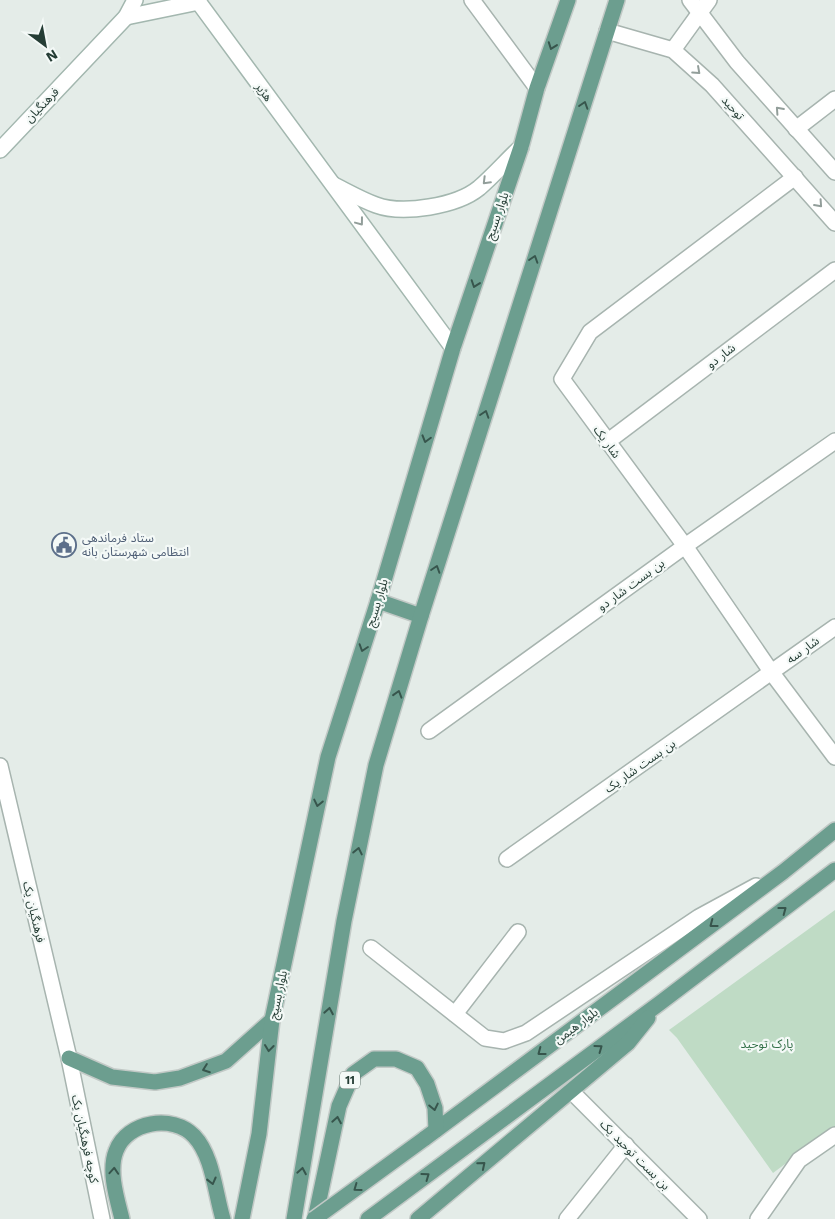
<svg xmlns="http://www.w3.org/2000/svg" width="835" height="1219" font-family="'Work Sans','Noto Sans Arabic',sans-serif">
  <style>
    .green { fill: #bfdbc5 }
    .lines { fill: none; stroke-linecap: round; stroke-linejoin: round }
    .minor-casing { stroke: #a7b4af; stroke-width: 18 }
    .tertiary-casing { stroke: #a7b4af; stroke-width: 18 }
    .secondary-casing { stroke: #a3b7af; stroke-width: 18 }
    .primary-casing { stroke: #c2c9c6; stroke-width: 18 }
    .minor { stroke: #fff; stroke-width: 15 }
    .tertiary { stroke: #fff; stroke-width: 15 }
    .secondary { stroke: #fff; stroke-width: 15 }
    .primary { stroke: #6c9e8f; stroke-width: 15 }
    .primary-bridge-casing { stroke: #c2c9c6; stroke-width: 18; stroke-linecap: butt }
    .primary-bridge { stroke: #6c9e8f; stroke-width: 15 }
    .oneway { stroke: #37554c }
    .oneway2 { stroke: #929e9a }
    .labels { text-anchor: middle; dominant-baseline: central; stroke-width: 4.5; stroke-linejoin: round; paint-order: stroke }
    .shield { fill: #f4f9f7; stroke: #63756f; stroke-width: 1 }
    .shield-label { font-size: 11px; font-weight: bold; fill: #253d35 }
    .street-label { font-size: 12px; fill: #253d35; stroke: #f4f9f7 }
    .service-label { font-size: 12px; fill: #4e5e75; stroke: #f4f9f7; text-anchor: start }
    .park-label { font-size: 12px; fill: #327048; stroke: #f4f9f7 }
  </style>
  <rect width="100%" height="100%" fill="#e4ece8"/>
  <polygon class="green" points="835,910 835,1127 773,1173 677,1038 669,1030"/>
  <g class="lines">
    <defs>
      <g id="minor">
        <polyline points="472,0 537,88"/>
        <polyline points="673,50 709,0"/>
        <polyline points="796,129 835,99"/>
        <polyline points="795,177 590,332 562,379 685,546 772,673 835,757"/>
        <polyline points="607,442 835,270"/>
        <polyline points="429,731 685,546 835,441"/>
        <polyline points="0,766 69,1058 102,1219"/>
        <polyline points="507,859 835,627"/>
        <polyline points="371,948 485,1038 504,1041 526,1033 699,917 756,886"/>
        <polyline points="455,1014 518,932"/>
        <polyline points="571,1091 699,1219"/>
        <polyline points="567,1219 626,1145"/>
        <polyline points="758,1219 799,1160 835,1135"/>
      </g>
      <g id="tertiary">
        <polyline points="690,0 737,62 835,172"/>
        <polyline points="607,31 673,50 712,85 835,223"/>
      </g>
      <g id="secondary">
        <polyline points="197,0 453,348"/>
        <polyline points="126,17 199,2"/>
        <polyline points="0,150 126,17 135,0"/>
        <path d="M 334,185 C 348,192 362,200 376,205 C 403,215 457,206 479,188 C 494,175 507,160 521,147"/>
      </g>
      <g id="primary">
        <polyline points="378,601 421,616"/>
        <polyline points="69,1058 112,1077 155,1082 180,1078 226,1061 272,1020"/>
        <polyline points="424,1139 783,872 835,830"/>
        <path d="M 122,1219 C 117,1199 108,1171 116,1151 C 127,1121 173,1114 194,1136 C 213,1156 215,1193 223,1219"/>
        <polyline points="242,1219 259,1134 272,1020 328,757 378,601 453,348 521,147 537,88 568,0"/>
        <polyline points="294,1219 344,921 376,765 421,616 617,0"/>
        <polyline points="315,1219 339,1106 353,1074 374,1059 396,1059 417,1068 427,1084 435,1108 436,1130"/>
        <polyline points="368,1219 660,1003 835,870"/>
        <polyline points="418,1219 628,1043 648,1018"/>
      </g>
    </defs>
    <use href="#minor" class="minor-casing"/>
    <use href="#tertiary" class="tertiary-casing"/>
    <use href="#secondary" class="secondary-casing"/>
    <use href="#primary" class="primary-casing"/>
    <use href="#minor" class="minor"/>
    <use href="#tertiary" class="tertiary"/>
    <use href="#secondary" class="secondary"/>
    <use href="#primary" class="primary"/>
    <defs>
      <polyline id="primary-bridge" points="314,1219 424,1139"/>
    </defs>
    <use href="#primary-bridge" class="primary-bridge-casing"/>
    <use href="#primary-bridge" class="primary-bridge"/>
  </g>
  <defs><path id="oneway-chevron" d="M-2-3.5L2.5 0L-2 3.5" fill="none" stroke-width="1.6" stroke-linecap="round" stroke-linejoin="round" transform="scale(1.25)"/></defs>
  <g class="oneway">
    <use href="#oneway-chevron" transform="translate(552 46) rotate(110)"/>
    <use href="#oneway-chevron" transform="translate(584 105) rotate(-72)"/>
    <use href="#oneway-chevron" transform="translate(534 259) rotate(-72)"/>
    <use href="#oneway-chevron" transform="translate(475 284) rotate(109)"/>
    <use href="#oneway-chevron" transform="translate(485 414) rotate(-72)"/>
    <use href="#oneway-chevron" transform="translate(426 439) rotate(106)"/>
    <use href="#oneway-chevron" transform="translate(436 569) rotate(-72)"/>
    <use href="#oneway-chevron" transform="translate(363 648) rotate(108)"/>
    <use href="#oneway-chevron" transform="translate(398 694) rotate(-73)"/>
    <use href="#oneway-chevron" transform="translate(318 803) rotate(102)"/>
    <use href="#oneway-chevron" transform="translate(358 851) rotate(-78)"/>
    <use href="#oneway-chevron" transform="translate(783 910) rotate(-37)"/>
    <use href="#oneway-chevron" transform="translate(713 924) rotate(143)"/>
    <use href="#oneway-chevron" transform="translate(329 1011) rotate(-80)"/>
    <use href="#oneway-chevron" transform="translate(269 1048) rotate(97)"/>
    <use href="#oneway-chevron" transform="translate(599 1048) rotate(-36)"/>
    <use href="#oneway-chevron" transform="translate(541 1052) rotate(143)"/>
    <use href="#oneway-chevron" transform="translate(206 1069) rotate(160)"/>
    <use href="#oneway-chevron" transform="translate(434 1107) rotate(78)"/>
    <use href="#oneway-chevron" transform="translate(337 1120) rotate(-80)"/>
    <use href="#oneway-chevron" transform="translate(482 1165) rotate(-40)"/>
    <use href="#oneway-chevron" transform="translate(114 1171) rotate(-86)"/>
    <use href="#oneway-chevron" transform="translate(302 1171) rotate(-80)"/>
    <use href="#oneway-chevron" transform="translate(426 1176) rotate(-36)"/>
    <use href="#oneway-chevron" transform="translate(212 1181) rotate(76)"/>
    <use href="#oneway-chevron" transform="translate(357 1188) rotate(144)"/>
  </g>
  <g class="oneway2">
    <use href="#oneway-chevron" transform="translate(697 71) rotate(42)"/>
    <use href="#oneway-chevron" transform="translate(779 110) rotate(-132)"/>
    <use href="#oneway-chevron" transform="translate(486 181) rotate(135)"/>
    <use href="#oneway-chevron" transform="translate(819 204) rotate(48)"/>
    <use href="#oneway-chevron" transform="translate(360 222) rotate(53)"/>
  </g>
  <defs>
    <symbol id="civic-ring" viewBox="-11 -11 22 22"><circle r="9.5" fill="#f4f9f7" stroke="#5c6f8a" stroke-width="1.5"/><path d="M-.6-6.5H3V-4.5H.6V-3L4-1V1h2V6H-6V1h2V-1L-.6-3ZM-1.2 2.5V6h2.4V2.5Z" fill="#5c6f8a"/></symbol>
  </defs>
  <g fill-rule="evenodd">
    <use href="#civic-ring" x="50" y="531" width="28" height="28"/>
  </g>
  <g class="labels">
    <rect class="shield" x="340" y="1071.5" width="20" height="17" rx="4"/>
    <g class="shield-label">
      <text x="350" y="1080">11</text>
    </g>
    <g class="street-label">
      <text transform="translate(264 92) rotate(54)">هژیر</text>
      <text transform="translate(42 105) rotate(-46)">فرهنگیان</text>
      <text transform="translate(733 108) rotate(48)">توحید</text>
      <text transform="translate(497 216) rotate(-71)">بلوار بسیج</text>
      <text transform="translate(721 356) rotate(-37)">شار دو</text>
      <text transform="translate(607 442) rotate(54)">شار یک</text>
      <text transform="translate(631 585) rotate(-36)">بن بست شار دو</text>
      <text transform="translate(377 603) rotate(-73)">بلوار بسیج</text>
      <text transform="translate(803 650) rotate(-36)">شار سه</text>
      <text transform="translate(640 766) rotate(-35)">بن بست شار یک</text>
      <text transform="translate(34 912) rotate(77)">فرهنگیان یک</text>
      <text transform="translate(278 995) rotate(-78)">بلوار بسیج</text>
      <text transform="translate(576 1026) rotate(-37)">بلوار هیمن</text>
      <text transform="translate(85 1139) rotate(78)">کوچه فرهنگیان یک</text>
      <text transform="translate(635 1155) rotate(45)">بن بست توحید یک</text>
    </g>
    <g class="service-label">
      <text x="82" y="538">ستاد فرماندهی<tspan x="82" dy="14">انتظامی شهرستان بانه</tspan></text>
    </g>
    <g class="park-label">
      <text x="767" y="1044">پارک توحید</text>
    </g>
  </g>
  <g transform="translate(45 45) rotate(148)" stroke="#f4f9f7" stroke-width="4" paint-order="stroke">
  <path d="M0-4L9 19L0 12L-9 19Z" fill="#253d35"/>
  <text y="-8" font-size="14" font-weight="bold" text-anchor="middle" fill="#253d35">N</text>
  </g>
</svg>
